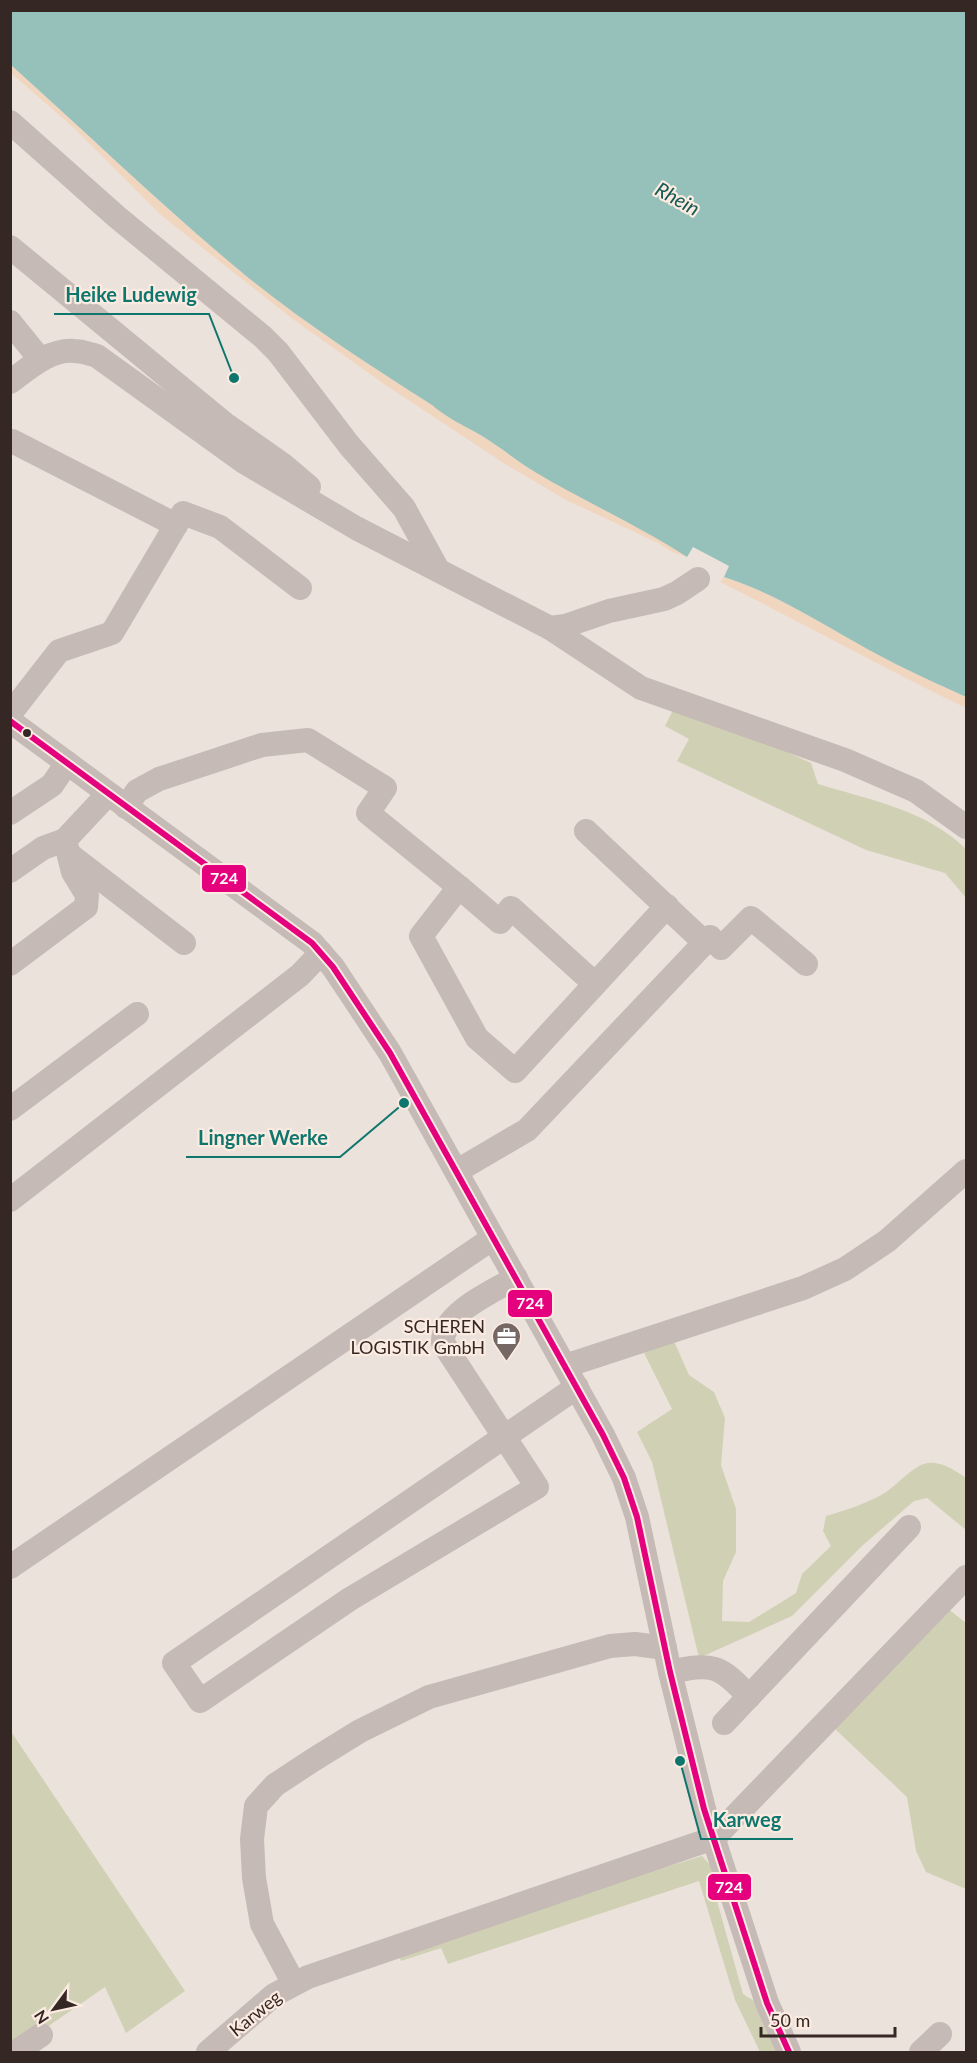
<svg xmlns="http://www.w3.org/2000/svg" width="977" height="2063" font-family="Lato,sans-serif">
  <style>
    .green { fill: #d0d1b4 }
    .sand { fill: #f0d6bf }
    .water { fill: #96c0ba }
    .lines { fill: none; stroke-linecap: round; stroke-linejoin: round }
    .minor { stroke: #c5bab5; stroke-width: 24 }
    .bus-1-casing { stroke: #fbebe1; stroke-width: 10 }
    .bus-1 { stroke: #e5007d; stroke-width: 6 }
    .bus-dot { fill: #352724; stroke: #fbebe1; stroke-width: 2 }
    .labels { text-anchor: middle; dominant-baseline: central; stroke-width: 4.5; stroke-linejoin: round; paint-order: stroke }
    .poi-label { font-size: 18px; fill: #352724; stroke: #fbebe1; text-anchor: end }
    .street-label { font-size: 18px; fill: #352724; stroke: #fbebe1 }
    .water-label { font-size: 20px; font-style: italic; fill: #165a54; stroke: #fbebe1 }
    .leader { fill: none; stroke: #0f766e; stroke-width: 2 }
    .callout-dot { fill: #0f766e; stroke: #fbebe1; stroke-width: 2 }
    .callout-label { font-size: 20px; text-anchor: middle; font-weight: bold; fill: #0f766e; stroke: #fbebe1; stroke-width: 4.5; stroke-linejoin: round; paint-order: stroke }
    .line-badge { stroke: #fbebe1; stroke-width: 2 }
    .badge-label { font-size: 16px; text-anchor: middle; font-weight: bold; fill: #fff }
  </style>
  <rect width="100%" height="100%" fill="#ece2dc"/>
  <g class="green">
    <path d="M 673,710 L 772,745 L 811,763 L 818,784 C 870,800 927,810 966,849 L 966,898 L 945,873 L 866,850 L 677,761 L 689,739 L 665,726 Z"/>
    <path d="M 674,1341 L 689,1375 L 714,1392 L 725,1418 L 721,1465 L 736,1509 L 736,1552 L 723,1581 L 722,1621 L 749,1622 L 796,1593 L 802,1574 L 831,1546 L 823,1531 L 826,1516 C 846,1510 869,1503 886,1492 C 898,1484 915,1464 928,1463 C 942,1461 956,1471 966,1478 L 966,1530 L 927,1498 L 914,1501 L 862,1546 L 792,1616 L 699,1658 L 652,1462 L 637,1432 L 672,1409 L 644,1353 Z"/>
    <polygon points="947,1608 966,1623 966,1889 926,1872 916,1851 907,1797 835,1729"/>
    <polygon points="10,1730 185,1991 126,2033 105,1987 11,2052"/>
    <polygon points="702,1856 717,1873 714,1890 743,1994 754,2001 776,2052 760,2052 735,2000 699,1881 448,1964 441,1948 401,1961 397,1950"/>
  </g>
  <g class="sand">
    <path d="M 11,65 C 88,135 164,208 245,275 C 304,323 368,364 432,405 C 447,418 466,426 483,437 C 501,448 518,462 537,473 C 586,502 639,525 687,557 L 672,552 L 658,543 L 566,500 L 505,464 L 384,384 L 294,320 L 162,216 L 74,128 L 11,73 Z"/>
    <path d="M 724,577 C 771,592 812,618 855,642 C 891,663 929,680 966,697 L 966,708 C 883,668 803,623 720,582 Z"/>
  </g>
  <path class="water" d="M 11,10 L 966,11 L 966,697 C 929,680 891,663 855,642 C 812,618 771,592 724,577 L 729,566 L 693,547 L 687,557 C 638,525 585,502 535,472 C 517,461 500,447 482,436 C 465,426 447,418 432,405 C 368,364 304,323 245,275 C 164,208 89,135 11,65 Z"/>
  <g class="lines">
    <g class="minor">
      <polyline points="10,122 117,217 263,337 278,352 349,445 404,508 437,568"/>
      <polyline points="10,247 225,424 282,464 309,487"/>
      <polyline points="10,322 40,359"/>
      <path d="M 10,382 C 28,369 49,349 74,351 C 82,351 90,354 97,356 L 244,462 L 356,528 L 550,628 L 641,688 L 845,760 L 916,791 L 966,827"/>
      <polyline points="176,525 183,513 220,527 300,588"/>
      <polyline points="550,628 565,626 609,611 664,599 677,593 698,579"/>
      <polyline points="10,714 59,651 112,633 176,525 12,441"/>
      <polyline points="10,721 312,943 333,967 390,1053 603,1435 624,1478 637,1517 670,1672 704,1809 767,2003 789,2052"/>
      <polyline points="126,807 137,791 159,779 262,745 308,740 385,788 368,813 459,887 500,922 511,908 595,984"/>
      <polyline points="10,813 52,785 67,763"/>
      <polyline points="586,831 704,942"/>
      <polyline points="70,855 184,943"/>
      <polyline points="10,871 43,848 65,840 108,794"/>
      <polyline points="459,887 421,936 477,1038 515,1071 667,906"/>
      <polyline points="10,964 86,907 87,895 73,872 65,840"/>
      <polyline points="10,1109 137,1014"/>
      <polyline points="457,1171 527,1130 710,937 721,948 751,918 806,964"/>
      <polyline points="10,1200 300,975 321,953"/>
      <path d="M 516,1278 C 493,1291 441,1314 443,1343 L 537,1487 L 350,1599 L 200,1701 L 174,1663 L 504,1437 L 577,1387"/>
      <polyline points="565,1366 803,1288 845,1269 887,1241 966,1171"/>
      <polyline points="10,1567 493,1238"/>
      <path d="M 670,1672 C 711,1663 720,1664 749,1697"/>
      <polyline points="724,1723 909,1527"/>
      <polyline points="294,1984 262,1924 254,1878 252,1839 256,1806 275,1785 313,1760 360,1731 429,1697 610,1646 635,1644 665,1648"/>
      <polyline points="16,2052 41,2035"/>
      <polyline points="208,2052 274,1995 308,1977 714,1838 966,1577"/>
      <polyline points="921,2052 940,2034"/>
    </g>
    <defs>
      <polyline id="bus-1" points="10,721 312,943 333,967 390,1053 603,1435 624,1478 637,1517 670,1672 704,1809 767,2003 789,2052"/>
    </defs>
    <use href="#bus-1" class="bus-1-casing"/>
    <use href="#bus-1" class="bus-1"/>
  </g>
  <defs>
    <symbol id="office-pin" viewBox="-11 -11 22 30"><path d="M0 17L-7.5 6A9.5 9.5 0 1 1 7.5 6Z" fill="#756864" stroke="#fbebe1"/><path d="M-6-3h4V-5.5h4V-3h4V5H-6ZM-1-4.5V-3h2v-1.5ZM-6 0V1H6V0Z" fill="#fff"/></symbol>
  </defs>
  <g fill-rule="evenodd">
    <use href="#office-pin" x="490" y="1320" width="33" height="45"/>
  </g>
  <circle class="bus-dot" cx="27" cy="733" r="5"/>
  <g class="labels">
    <g class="poi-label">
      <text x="485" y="1326">SCHEREN<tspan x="485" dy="21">LOGISTIK GmbH</tspan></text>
    </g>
    <g class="street-label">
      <text transform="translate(255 2013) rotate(-39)">Karweg</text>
    </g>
    <g class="water-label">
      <text transform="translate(678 198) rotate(29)">Rhein</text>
    </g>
  </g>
  <path class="leader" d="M234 378L209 314H54M404 1103L340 1157H186M680 1761L701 1839H793"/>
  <g class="callout-dot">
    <circle cx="234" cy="378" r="6"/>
    <circle cx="404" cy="1103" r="6"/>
    <circle cx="680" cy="1761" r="6"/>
  </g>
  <g class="callout-label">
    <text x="131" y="302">Heike Ludewig</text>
    <text x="263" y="1145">Lingner Werke</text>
    <text x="747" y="1827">Karweg</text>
  </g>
  <g class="line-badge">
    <rect x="201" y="864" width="46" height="29" rx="6" fill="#e5007d"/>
    <rect x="507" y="1289" width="46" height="29" rx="6" fill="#e5007d"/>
    <rect x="707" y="1873" width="45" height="28" rx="6" fill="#e5007d"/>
  </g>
  <g class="badge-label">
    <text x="224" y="884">724</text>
    <text x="530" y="1309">724</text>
    <text x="729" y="1893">724</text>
  </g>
  <rect width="977" height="2063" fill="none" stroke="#352724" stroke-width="24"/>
  <g transform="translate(54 2009) rotate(237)" stroke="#fbebe1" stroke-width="4.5" paint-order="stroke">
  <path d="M0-4.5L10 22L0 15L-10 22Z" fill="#352724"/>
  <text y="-9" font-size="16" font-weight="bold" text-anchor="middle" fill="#352724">N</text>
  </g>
  <path d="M761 2027v9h134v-9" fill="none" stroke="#352724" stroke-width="3"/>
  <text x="770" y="2027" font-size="18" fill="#352724" stroke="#fbebe1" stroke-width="4.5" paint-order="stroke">50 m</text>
</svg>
